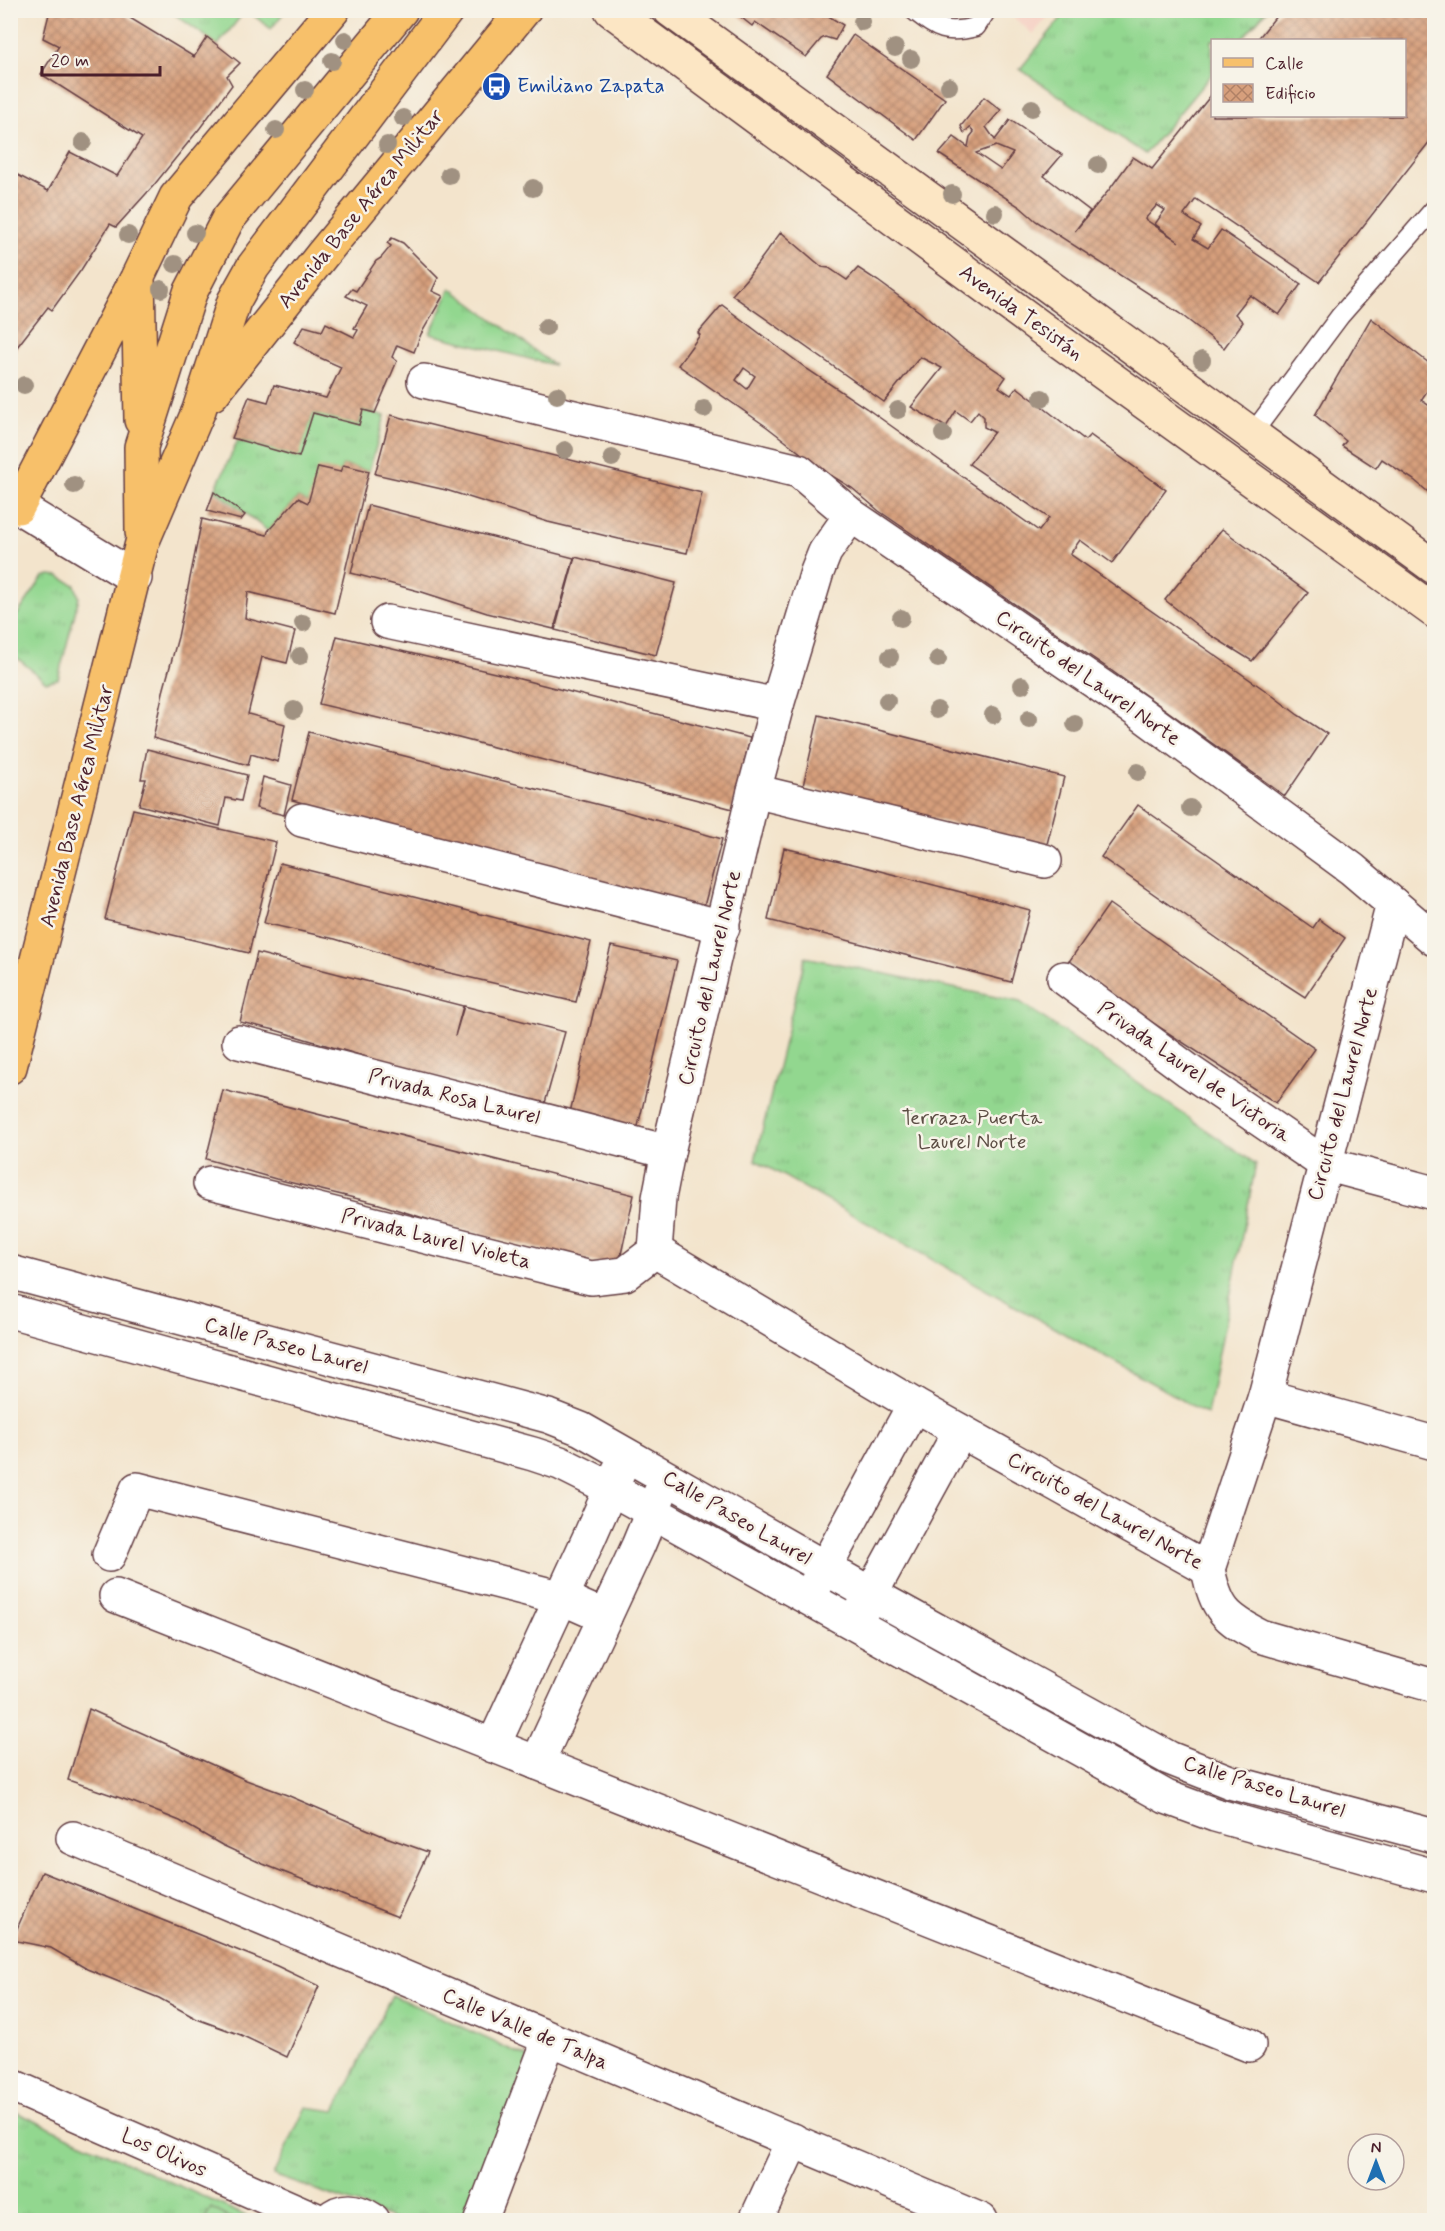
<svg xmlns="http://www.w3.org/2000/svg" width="1445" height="2231" font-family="Mynerve,sans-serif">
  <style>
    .built { fill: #f6d1c5 }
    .grass { fill: url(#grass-tufts); stroke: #6e7b5d; stroke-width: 1.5 }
    .pitch { fill: #92d78f; stroke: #6e7b5d; stroke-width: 1.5 }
    .building { fill: url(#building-cross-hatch); fill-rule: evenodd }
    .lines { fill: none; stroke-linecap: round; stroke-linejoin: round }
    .lane-casing { stroke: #633d43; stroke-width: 21 }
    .street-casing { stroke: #633d43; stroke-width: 36 }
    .secondary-casing { stroke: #633d43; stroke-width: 36 }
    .primary-casing { stroke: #633d43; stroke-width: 36 }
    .lane { stroke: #fff; stroke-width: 18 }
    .street { stroke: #fff; stroke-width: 33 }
    .secondary { stroke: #fce6c4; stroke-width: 33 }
    .primary { stroke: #f7c06b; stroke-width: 33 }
    .tree { fill: #a09181 }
    .labels { text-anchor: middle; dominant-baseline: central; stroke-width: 5; stroke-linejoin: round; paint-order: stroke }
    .transit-label { font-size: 21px; fill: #164399; stroke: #f7f3e8; text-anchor: start }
    .street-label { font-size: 21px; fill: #4a1f2b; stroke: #f7f3e8 }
    .park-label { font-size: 21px; fill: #5c4d44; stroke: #f7f3e8 }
  </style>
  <defs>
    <pattern id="grass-tufts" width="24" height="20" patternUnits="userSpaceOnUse" patternTransform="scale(1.5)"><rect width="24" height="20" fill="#92d78f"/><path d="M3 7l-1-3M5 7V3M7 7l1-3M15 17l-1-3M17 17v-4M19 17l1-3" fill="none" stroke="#7fb87c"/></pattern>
    <pattern id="building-cross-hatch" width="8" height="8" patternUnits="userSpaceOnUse" patternTransform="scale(1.5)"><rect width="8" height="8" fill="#d69f7c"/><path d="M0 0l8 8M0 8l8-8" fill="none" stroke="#b08166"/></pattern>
  </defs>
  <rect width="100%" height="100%" fill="#f7f3e8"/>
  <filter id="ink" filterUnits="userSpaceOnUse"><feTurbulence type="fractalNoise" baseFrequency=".0167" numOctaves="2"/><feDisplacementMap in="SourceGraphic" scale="12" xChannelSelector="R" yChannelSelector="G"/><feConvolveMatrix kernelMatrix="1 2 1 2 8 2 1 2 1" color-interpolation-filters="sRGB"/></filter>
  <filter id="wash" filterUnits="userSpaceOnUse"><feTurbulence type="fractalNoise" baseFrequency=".008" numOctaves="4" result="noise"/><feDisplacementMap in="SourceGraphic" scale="24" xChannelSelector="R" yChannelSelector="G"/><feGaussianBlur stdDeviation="1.35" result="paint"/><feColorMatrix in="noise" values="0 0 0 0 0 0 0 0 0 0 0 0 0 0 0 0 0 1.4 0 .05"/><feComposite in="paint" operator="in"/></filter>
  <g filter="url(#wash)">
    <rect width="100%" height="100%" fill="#f3e4cc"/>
    <polygon class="built" points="1006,11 1053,11 1033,34"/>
    <g class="grass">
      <polygon points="170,11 245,11 218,45"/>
      <polygon points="248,11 285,11 271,29"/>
      <polygon points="1067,11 1067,10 1266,11 1241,40 1212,40 1212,74 1145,154 1020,69"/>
      <polygon points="451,288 554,365 430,334"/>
      <polygon points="363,410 385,416 369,471 343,465 340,472 308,503 298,498 268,531 215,490 238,440 298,456 313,413 359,424"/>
      <polygon points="50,575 58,576 75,585 79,597 58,679 46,682 16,657 10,648 11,624 43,577"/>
      <polygon points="805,957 1020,1002 1256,1164 1207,1414 755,1160"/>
      <polygon points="392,1995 529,2058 468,2220 395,2220 365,2207 273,2175 306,2107 335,2111"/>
      <polygon points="11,2110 255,2220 11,2220"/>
    </g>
    <polygon class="pitch" points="211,2208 234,2220 204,2220"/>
    <g id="blocks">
      <g class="building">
        <polygon points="50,10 117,10 194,57 207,37 240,63 227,76 232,85 200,128 154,185 116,227 110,224 81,270 52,310 48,307 17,347 10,360 10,171 48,191 70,152 117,176 142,138 41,74 59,46 43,38"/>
        <polygon points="732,10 819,10 843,25 835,40 825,37 821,39 806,57 755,22 752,26"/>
        <path d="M 1281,10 L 1434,10 L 1434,136 L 1319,282 L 1196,199 L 1184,215 L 1201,227 L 1193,239 L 1208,248 L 1221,230 L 1301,284 L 1279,315 L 1250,295 L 1235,314 L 1243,322 L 1224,348 L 1179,313 L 1036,221 L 1020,207 L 939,154 L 954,137 L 968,147 L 970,137 L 974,132 L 970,127 L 964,133 L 961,126 L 984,97 L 1001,110 L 986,127 L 995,140 L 1010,120 L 1062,155 L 1044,176 L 1090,211 L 1075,231 L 1109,190 L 1133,157 L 1152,169 L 1212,94 L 1212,116 L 1404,116 L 1404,40 L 1257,40 ZM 996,146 L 1013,153 L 1001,170 L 976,153 ZM 1157,205 L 1165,210 L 1155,224 L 1179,242 L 1145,219 Z"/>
        <polygon points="853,35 945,99 916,140 827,74"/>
        <path d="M 781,232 L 822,267 L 829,268 L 847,280 L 858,268 L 878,281 L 920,312 L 960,346 L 1006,377 L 999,387 L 1011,395 L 1017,387 L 1085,440 L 1090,435 L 1166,490 L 1112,563 L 1080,540 L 1070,554 L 1269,693 L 1298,715 L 1327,734 L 1285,796 L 1112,671 L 879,511 L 852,488 L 824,471 L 767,427 L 678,365 L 700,335 L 698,333 L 722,305 L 807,369 L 866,408 L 1039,531 L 1049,518 L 969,464 L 994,432 L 984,427 L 984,417 L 978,411 L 970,421 L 956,411 L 946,427 L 911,407 L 942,368 L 920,357 L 884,402 L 732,295 L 747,278 ZM 744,368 L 755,376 L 747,389 L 736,380 Z"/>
        <polygon points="392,238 403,243 438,278 432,291 443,296 421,334 414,352 397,345 392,357 397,361 375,413 363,410 359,425 313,413 299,457 232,438 249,397 268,402 274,385 326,398 341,367 316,356 294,342 304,326 322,331 326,323 354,337 358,330 354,328 367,306 346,296 352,289 356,291 376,261 381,258 391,246 387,243"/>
        <polygon points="1371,318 1434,367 1434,381 1421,400 1434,409 1434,497 1414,480 1382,459 1376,468 1342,446 1346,441 1315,415"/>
        <polygon points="391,415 702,493 687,553 619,539 548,522 446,490 375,474"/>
        <polygon points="343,465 369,471 335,613 248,592 245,618 295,631 287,663 262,657 248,714 285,724 278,762 251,754 248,765 153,738 163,692 178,637 202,519 267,535 268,531 298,498 308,503 318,467 340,472"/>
        <polygon points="214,492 245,515 241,520 207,511"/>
        <polygon points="368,505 574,558 554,629 487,613 422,592 351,573"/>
        <polygon points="1222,529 1308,593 1252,661 1207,633 1165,600"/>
        <polygon points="575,557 676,583 656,655 555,630"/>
        <polygon points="337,636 508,676 750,738 733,809 420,728 319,704"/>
        <polygon points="819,715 1064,777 1046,848 803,786"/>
        <polygon points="309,732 620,810 722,839 703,910 292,800"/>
        <polygon points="147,749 247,775 241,801 226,798 220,826 139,805 146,779 141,779"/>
        <polygon points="263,777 291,785 284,815 256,808"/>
        <polygon points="1138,805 1313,928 1319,919 1345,938 1305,997 1248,960 1101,857"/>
        <polygon points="133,809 276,842 249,953 105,919"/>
        <polygon points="784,848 857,865 1030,910 1011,982 768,920"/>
        <polygon points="280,863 591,942 576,1002 437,970 335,939 264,923"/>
        <polygon points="1109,904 1315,1049 1276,1103 1127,1006 1068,963"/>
        <polygon points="611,946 677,961 635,1139 568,1121 594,1010"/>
        <polygon points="257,953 463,1006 455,1036 464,1006 565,1032 545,1103 410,1070 275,1030 240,1022"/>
        <polygon points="223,1090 634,1195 618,1268 452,1227 379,1204 276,1179 206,1159"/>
        <polygon points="89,1709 246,1780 287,1795 383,1836 428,1852 398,1917 263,1864 222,1845 180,1821 135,1803 68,1780"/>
        <polygon points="42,1872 277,1966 319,1986 287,2057 241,2035 197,2019 159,1998 87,1969 51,1948 12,1940"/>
      </g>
    </g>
  </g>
  <g filter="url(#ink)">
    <use href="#blocks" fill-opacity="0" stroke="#633d43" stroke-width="1.5"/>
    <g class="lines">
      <defs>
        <g id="lane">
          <path d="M 913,10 C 938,29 944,35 976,27 L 987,10"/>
          <polyline points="1252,434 1340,316 1434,209"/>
        </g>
        <g id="street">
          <polyline points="424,381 799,471 851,515 1136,710 1352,869 1434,939"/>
          <polyline points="10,506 18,507 135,578"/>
          <polyline points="387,622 777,705"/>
          <polyline points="754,791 1045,861"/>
          <polyline points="302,820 723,927"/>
          <polyline points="1064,978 1189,1071 1325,1164 1434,1193"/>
          <polyline points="239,1042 668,1152"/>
          <polyline points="210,1183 591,1278 625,1274 655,1251"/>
          <polyline points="655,1251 659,1198 668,1152 754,791 777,705 817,572 825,552 851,515"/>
          <polyline points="655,1251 914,1405 1208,1569"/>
          <polyline points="10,1272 548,1416 581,1429 871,1594 1169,1758 1230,1782 1434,1836"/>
          <polyline points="10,1311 533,1454 560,1463 610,1488 1166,1797 1215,1815 1434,1876"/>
          <polyline points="1265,1396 1434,1443"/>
          <polyline points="109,1555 137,1489 562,1598 605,1617"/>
          <polyline points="1208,1569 1265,1396 1393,904"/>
          <path d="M 1208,1569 C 1216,1609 1225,1618 1260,1636 L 1434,1686"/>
          <polyline points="815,1586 914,1405"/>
          <polyline points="116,1596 1249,2045"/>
          <polyline points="861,1612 960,1431"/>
          <polyline points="493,1746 589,1538 619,1470"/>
          <polyline points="537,1763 638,1546 660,1493"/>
          <polyline points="73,1838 981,2220"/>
          <polyline points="10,2085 317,2220"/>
          <path d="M 328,2220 C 343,2207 358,2210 373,2220"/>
          <polyline points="481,2220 549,2040"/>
          <polyline points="756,2220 793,2140"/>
        </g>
        <g id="secondary">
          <polyline points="611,10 1048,333 1434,611"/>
          <polyline points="670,10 1434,567"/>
        </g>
        <g id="primary">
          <polyline points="212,394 322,255 524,10"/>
          <polyline points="141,420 138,276 176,197 333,10"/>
          <polyline points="18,507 136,280"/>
          <polyline points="142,532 141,447 190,293 228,219 401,10"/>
          <polyline points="10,1067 142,543 199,410 234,301 253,267 447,10"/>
        </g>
      </defs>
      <use href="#lane" class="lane-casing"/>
      <use href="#street" class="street-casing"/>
      <use href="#secondary" class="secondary-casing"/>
      <use href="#primary" class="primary-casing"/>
      <use href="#lane" class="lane"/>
      <use href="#street" class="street"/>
      <use href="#secondary" class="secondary"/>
      <use href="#primary" class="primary"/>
    </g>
    <g class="tree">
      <circle cx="862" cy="22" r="9"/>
      <circle cx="345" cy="40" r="9"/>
      <circle cx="895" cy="48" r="9"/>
      <circle cx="911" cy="59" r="9"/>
      <circle cx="332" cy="61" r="9"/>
      <circle cx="949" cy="86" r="9"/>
      <circle cx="305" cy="90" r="9"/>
      <circle cx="1032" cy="108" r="9"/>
      <circle cx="403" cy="118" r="9"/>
      <circle cx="276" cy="130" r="9"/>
      <circle cx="83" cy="142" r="9"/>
      <circle cx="387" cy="145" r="9"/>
      <circle cx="1098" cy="165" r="9"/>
      <circle cx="449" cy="175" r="9"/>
      <circle cx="533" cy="188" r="9"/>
      <circle cx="952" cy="194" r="9"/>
      <circle cx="995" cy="213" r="9"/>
      <circle cx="195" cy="233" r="9"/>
      <circle cx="128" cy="235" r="9"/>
      <circle cx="175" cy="264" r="9"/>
      <circle cx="161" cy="289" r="9"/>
      <circle cx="546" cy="327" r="9"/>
      <circle cx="1202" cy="360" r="9"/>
      <circle cx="24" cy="385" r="9"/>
      <circle cx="557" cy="395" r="9"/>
      <circle cx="1042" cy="398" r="9"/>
      <circle cx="704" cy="409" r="9"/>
      <circle cx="898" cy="410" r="9"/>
      <circle cx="943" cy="434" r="9"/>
      <circle cx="565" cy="450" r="9"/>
      <circle cx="612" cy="458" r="9"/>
      <circle cx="74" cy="485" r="9"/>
      <circle cx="901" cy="618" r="9"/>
      <circle cx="303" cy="623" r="9"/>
      <circle cx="300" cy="656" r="9"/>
      <circle cx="890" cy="657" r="9"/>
      <circle cx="938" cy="659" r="9"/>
      <circle cx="1022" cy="685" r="9"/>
      <circle cx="887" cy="701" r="9"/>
      <circle cx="294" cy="710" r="9"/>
      <circle cx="937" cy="710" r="9"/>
      <circle cx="993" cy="715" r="9"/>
      <circle cx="1029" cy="719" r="9"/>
      <circle cx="1075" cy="724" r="9"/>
      <circle cx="1138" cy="772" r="9"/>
      <circle cx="1190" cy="808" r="9"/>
    </g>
  </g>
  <defs>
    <symbol id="bus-disc" viewBox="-11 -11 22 22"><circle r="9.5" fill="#1a4fb4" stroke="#f7f3e8"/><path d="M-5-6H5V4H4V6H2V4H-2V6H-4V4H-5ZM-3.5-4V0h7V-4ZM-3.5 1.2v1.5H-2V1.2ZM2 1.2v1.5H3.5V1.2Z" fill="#fff"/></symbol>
  </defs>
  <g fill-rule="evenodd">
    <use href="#bus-disc" x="480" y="70" width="33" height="33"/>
  </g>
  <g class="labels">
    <g class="transit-label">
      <text x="517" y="86">Emiliano Zapata</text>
    </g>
    <g class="street-label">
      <text transform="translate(361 209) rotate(-51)">Avenida Base Aérea Militar</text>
      <text transform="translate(1021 313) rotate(36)">Avenida Tesistán</text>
      <text transform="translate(1088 678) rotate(35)">Circuito del Laurel Norte</text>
      <text transform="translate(77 806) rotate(-76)">Avenida Base Aérea Militar</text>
      <text transform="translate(710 978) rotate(-77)">Circuito del Laurel Norte</text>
      <text transform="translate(1194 1072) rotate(35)">Privada Laurel de Victoria</text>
      <text transform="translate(1343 1094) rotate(-75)">Circuito del Laurel Norte</text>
      <text transform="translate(454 1097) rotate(14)">Privada Rosa Laurel</text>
      <text transform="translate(436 1239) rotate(14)">Privada Laurel Violeta</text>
      <text transform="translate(286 1346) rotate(15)">Calle Paseo Laurel</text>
      <text transform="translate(1105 1511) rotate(29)">Circuito del Laurel Norte</text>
      <text transform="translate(737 1518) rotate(30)">Calle Paseo Laurel</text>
      <text transform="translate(1264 1787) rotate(17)">Calle Paseo Laurel</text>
      <text transform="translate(525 2029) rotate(23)">Calle Valle de Talpa</text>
      <text transform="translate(164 2153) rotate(24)">Los Olivos</text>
    </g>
    <g class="park-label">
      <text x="972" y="1118">Terraza Puerta<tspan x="972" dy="24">Laurel Norte</tspan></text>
    </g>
  </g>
  <rect width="1445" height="2231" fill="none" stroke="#f7f3e8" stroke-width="36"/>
  <rect x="1211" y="39" width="195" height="78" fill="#f7f3e8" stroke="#b29e9c" stroke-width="1.5"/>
  <rect x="1223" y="58" width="30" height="9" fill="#f7c06b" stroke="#b29e9c" stroke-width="1.5"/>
  <text x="1265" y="69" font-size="18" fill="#4a1f2b">Calle</text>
  <rect x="1223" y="84" width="30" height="18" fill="url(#building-cross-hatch)" stroke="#b29e9c" stroke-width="1.5"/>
  <text x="1265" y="99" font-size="18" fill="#4a1f2b">Edificio</text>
  <g transform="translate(1376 2162)"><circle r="28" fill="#f7f3e8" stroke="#b29e9c" stroke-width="1.5"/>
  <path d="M0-4.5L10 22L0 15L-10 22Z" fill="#1f6fb2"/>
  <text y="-9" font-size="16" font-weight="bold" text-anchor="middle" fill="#4a1f2b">N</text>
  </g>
  <path d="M42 66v9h118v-9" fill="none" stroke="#4a1f2b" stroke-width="3"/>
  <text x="51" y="66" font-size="18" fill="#4a1f2b" stroke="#f7f3e8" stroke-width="4.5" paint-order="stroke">20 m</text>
</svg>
